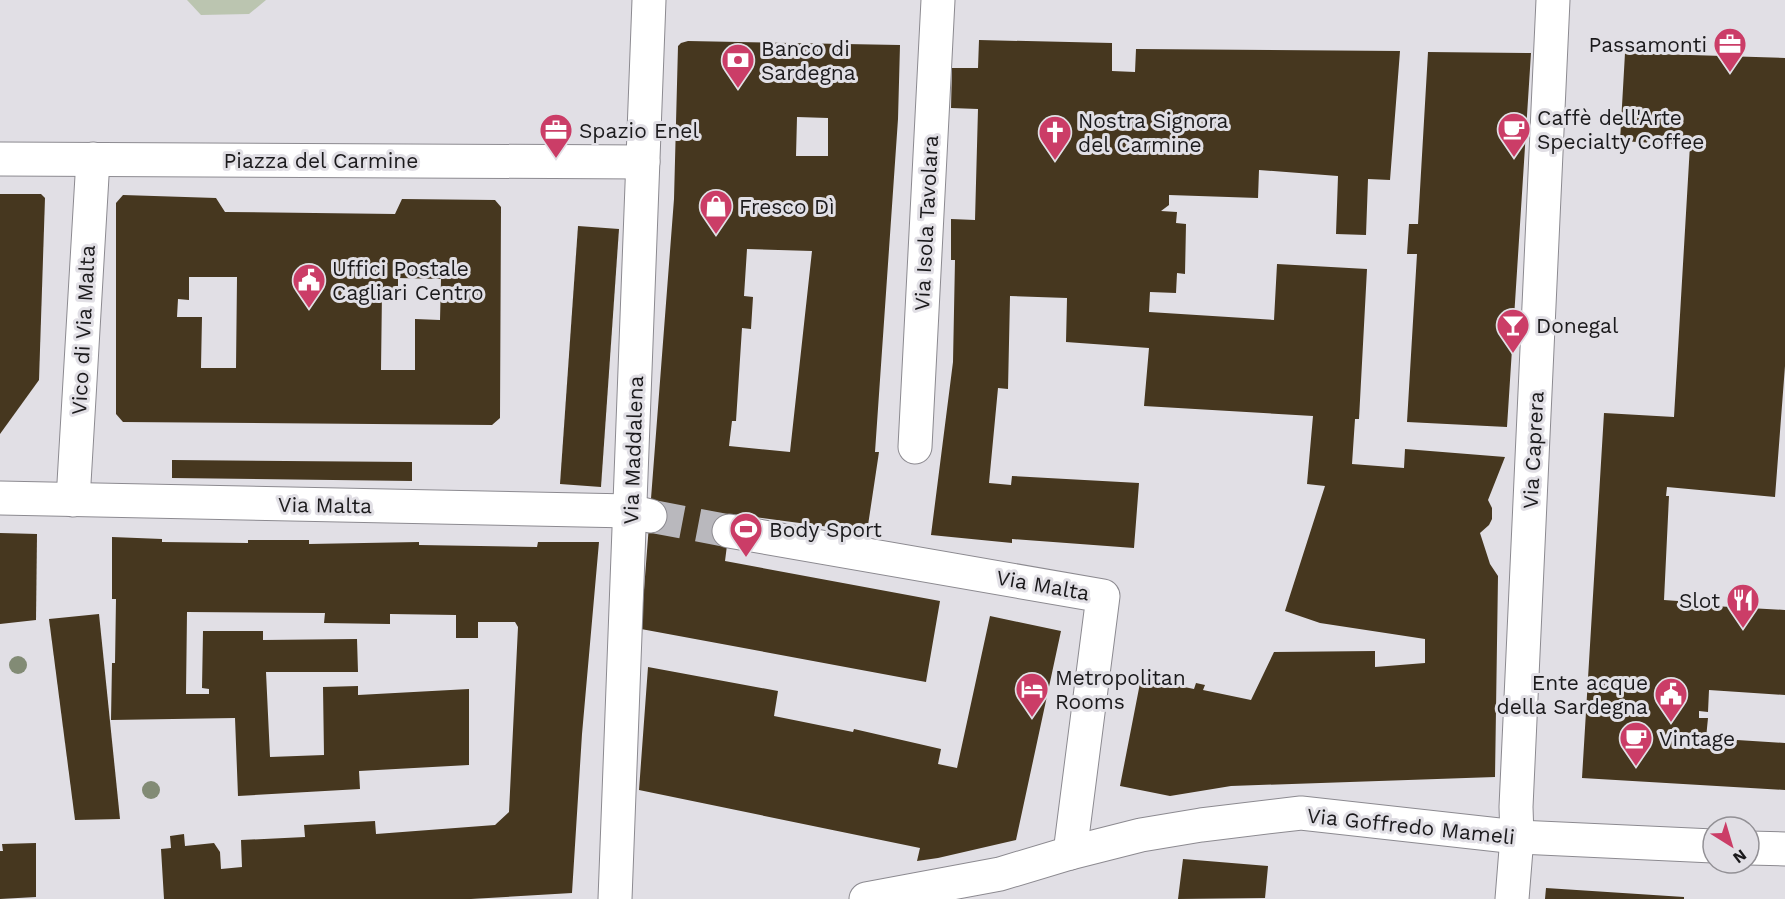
<svg xmlns="http://www.w3.org/2000/svg" width="1785" height="899" font-family="'Work Sans',sans-serif">
  <style>
    .green { fill: #bbc5b0 }
    .building { fill: #46371f; fill-rule: evenodd }
    .lines { fill: none; stroke-linecap: round; stroke-linejoin: round }
    .minor-tunnel { stroke: #b9b8bd; stroke-width: 33; stroke-dasharray: 33 16; stroke-linecap: butt }
    .minor-casing { stroke: #8c8a90; stroke-width: 35 }
    .minor { stroke: #fff; stroke-width: 33 }
    .tree { fill: #828b75 }
    .labels { text-anchor: middle; dominant-baseline: central; stroke-width: 6; stroke-linejoin: round; paint-order: stroke }
    .poi-label { font-size: 21px; fill: #1b1a1c; stroke: #e1dfe5; text-anchor: start }
    .street-label { font-size: 21px; fill: #1b1a1c; stroke: #e1dfe5 }
  </style>
  <rect width="100%" height="100%" fill="#e1dfe5"/>
  <polygon class="green" points="187,0 266,0 249,14 201,15"/>
  <g class="building">
    <polygon points="979,40 1112,43 1112,71 1135,72 1136,49 1400,51 1390,180 1368,179 1366,235 1336,234 1338,176 1259,170 1258,198 1169,195 1169,205 1161,211 1177,212 1176,223 1186,224 1185,274 1177,273 1176,293 1150,292 1149,312 1274,320 1277,264 1367,269 1359,419 1355,419 1352,464 1404,468 1405,449 1505,457 1488,500 1492,508 1492,519 1489,525 1480,533 1490,564 1498,576 1495,777 1231,786 1170,796 1120,786 1141,678 1194,689 1196,683 1205,685 1203,690 1251,700 1274,652 1375,651 1375,667 1425,663 1425,639 1320,623 1285,611 1325,486 1307,484 1313,416 1144,406 1149,348 1066,342 1067,298 1010,296 1008,389 998,388 989,483 1011,485 1012,476 1139,483 1134,548 1012,539 1012,543 931,535 953,362 955,260 951,260 951,219 975,220 978,109 951,108 952,68 978,68"/>
    <path d="M 688,41 L 900,45 L 898,119 L 875,452 L 879,452 L 867,532 L 731,514 L 725,561 L 940,601 L 926,682 L 641,629 L 674,199 L 678,46 L 681,43 ZM 797,117 L 828,118 L 828,156 L 796,156 ZM 747,249 L 812,251 L 790,452 L 729,446 L 732,421 L 736,421 L 742,328 L 751,329 L 753,297 L 744,296 Z"/>
    <polygon points="1428,52 1531,53 1507,427 1407,422 1417,254 1407,254 1409,224 1418,224"/>
    <polygon points="1625,53 1785,58 1785,366 1775,497 1667,487 1666,496 1669,496 1664,600 1678,601 1678,604 1785,610 1785,695 1709,690 1708,712 1699,711 1699,718 1708,718 1706,738 1785,743 1785,790 1582,778 1604,413 1674,417 1690,145 1620,141"/>
    <polygon points="0,194 41,194 45,198 39,380 0,434"/>
    <path d="M 123,195 L 216,198 L 225,212 L 395,214 L 402,199 L 495,200 L 501,207 L 500,418 L 492,425 L 123,422 L 116,414 L 116,203 ZM 189,277 L 237,277 L 236,368 L 201,368 L 202,317 L 177,317 L 178,299 L 189,300 ZM 398,278 L 441,279 L 440,320 L 415,319 L 415,370 L 381,370 L 382,291 L 398,291 Z"/>
    <polygon points="578,226 619,229 601,487 560,484"/>
    <polygon points="172,460 412,462 412,481 172,478"/>
    <polygon points="0,533 37,534 36,620 0,624"/>
    <polygon points="112,537 162,539 162,542 248,543 248,540 309,540 309,544 419,542 419,545 537,547 538,542 599,542 582,734 572,893 471,899 164,899 161,849 171,848 170,836 184,834 185,846 214,843 220,852 221,869 242,867 241,840 305,837 304,825 375,821 376,834 495,825 509,812 518,627 515,622 478,622 478,638 456,638 456,615 390,614 390,624 324,623 325,613 187,612 186,694 209,694 209,689 202,688 203,631 263,631 263,640 357,639 358,672 266,672 270,757 324,755 323,687 358,686 358,695 469,689 469,765 359,771 360,789 238,796 235,718 111,720 112,663 115,663 116,599 112,599"/>
    <polygon points="99,614 120,819 75,820 49,619"/>
    <polygon points="990,616 1061,631 1016,840 938,858 917,861 920,848 639,790 648,667 778,691 774,716 853,732 854,729 941,749 938,764 957,768"/>
    <polygon points="36,843 36,897 0,899 0,851 3,851 2,844"/>
    <polygon points="1183,859 1268,866 1265,898 1178,899"/>
    <polygon points="1546,888 1684,897 1684,899 1545,899"/>
  </g>
  <g class="lines">
    <polyline class="minor-tunnel" points="650,516 729,531"/>
    <defs>
      <g id="minor">
        <polyline points="0,159 643,162"/>
        <polyline points="915,447 938,0"/>
        <polyline points="0,498 630,511 650,516"/>
        <polyline points="73,500 93,159"/>
        <polyline points="729,531 1103,596 1070,853"/>
        <polyline points="1749,848 1785,849"/>
        <polyline points="615,899 649,0"/>
        <polyline points="866,899 1000,874 1070,853 1141,835 1201,825 1301,813 1517,837 1713,846"/>
        <polyline points="1512,899 1517,837 1516,807 1553,0"/>
      </g>
    </defs>
    <use href="#minor" class="minor-casing"/>
    <use href="#minor" class="minor"/>
  </g>
  <g class="tree">
    <circle cx="18" cy="665" r="9"/>
    <circle cx="151" cy="790" r="9"/>
  </g>
  <defs>
    <symbol id="office-pin" viewBox="-11 -11 22 30"><path d="M0 17L-7.5 6A9.5 9.5 0 1 1 7.5 6Z" fill="#cb3d67" stroke="#e1dfe5"/><path d="M-6-3h4V-5.5h4V-3h4V5H-6ZM-1-4.5V-3h2v-1.5ZM-6 0V1H6V0Z" fill="#fff"/></symbol>
    <symbol id="bank-pin" viewBox="-11 -11 22 30"><path d="M0 17L-7.5 6A9.5 9.5 0 1 1 7.5 6Z" fill="#cb3d67" stroke="#e1dfe5"/><path d="M-6-4H6V4H-6ZM0-2.3a2.3 2.3 0 1 0 0 4.6a2.3 2.3 0 1 0 0-4.6Z" fill="#fff"/></symbol>
    <symbol id="cafe-pin" viewBox="-11 -11 22 30"><path d="M0 17L-7.5 6A9.5 9.5 0 1 1 7.5 6Z" fill="#cb3d67" stroke="#e1dfe5"/><path d="M-5.5-4.5H6V0H3Q3 3.5 0 3.5H-2.5Q-5.5 3.5-5.5 0ZM3-3.2v2h1.7v-2ZM-6 4.5H4V6H-6Z" fill="#fff"/></symbol>
    <symbol id="church-pin" viewBox="-11 -11 22 30"><path d="M0 17L-7.5 6A9.5 9.5 0 1 1 7.5 6Z" fill="#cb3d67" stroke="#e1dfe5"/><path d="M-1.2-6h2.4v3.5h3.3v2.4h-3.3V6h-2.4V-.1h-3.3v-2.4h3.3Z" fill="#fff"/></symbol>
    <symbol id="shop-pin" viewBox="-11 -11 22 30"><path d="M0 17L-7.5 6A9.5 9.5 0 1 1 7.5 6Z" fill="#cb3d67" stroke="#e1dfe5"/><path d="M-5-2.5h2.3a2.7 3.5 0 0 1 5.4 0H5L5.5 6h-11ZM-1.5-2.5h3a1.5 2.3 0 0 0-3 0Z" fill="#fff"/></symbol>
    <symbol id="civic-pin" viewBox="-11 -11 22 30"><path d="M0 17L-7.5 6A9.5 9.5 0 1 1 7.5 6Z" fill="#cb3d67" stroke="#e1dfe5"/><path d="M-.6-6.5H3V-4.5H.6V-3L4-1V1h2V6H-6V1h2V-1L-.6-3ZM-1.2 2.5V6h2.4V2.5Z" fill="#fff"/></symbol>
    <symbol id="bar-pin" viewBox="-11 -11 22 30"><path d="M0 17L-7.5 6A9.5 9.5 0 1 1 7.5 6Z" fill="#cb3d67" stroke="#e1dfe5"/><path d="M-6-5H6L.8 .8V4.5H3.5V6h-7V4.5H-.8V.8Z" fill="#fff"/></symbol>
    <symbol id="stadium-pin" viewBox="-11 -11 22 30"><path d="M0 17L-7.5 6A9.5 9.5 0 1 1 7.5 6Z" fill="#cb3d67" stroke="#e1dfe5"/><path d="M0-5a6.5 5 0 1 0 0 10a6.5 5 0 1 0 0-10ZM-3.5-1.8h7v3.6h-7Z" fill="#fff"/></symbol>
    <symbol id="restaurant-pin" viewBox="-11 -11 22 30"><path d="M0 17L-7.5 6A9.5 9.5 0 1 1 7.5 6Z" fill="#cb3d67" stroke="#e1dfe5"/><path d="M-5-6h1v4h1v-4h1v4h1v-4h1v5L-1.5 .5V6h-2V.5L-5-1ZM5-6V6H3V1.5H1.5Q1.5-4 5-6Z" fill="#fff"/></symbol>
    <symbol id="hotel-pin" viewBox="-11 -11 22 30"><path d="M0 17L-7.5 6A9.5 9.5 0 1 1 7.5 6Z" fill="#cb3d67" stroke="#e1dfe5"/><path d="M-6-4.5h1.5V1H6V5H4.5V3h-9V5H-6ZM-4 0a1.8 1.8 0 1 1 3.6 0ZM.5 0V-2.5h3Q6-2.5 6 0Z" fill="#fff"/></symbol>
  </defs>
  <g fill-rule="evenodd">
    <use href="#office-pin" x="1711" y="25" width="38" height="52"/>
    <use href="#bank-pin" x="719" y="41" width="38" height="52"/>
    <use href="#cafe-pin" x="1495" y="110" width="38" height="52"/>
    <use href="#office-pin" x="537" y="111" width="38" height="52"/>
    <use href="#church-pin" x="1036" y="113" width="38" height="52"/>
    <use href="#shop-pin" x="697" y="187" width="38" height="52"/>
    <use href="#civic-pin" x="290" y="261" width="38" height="52"/>
    <use href="#bar-pin" x="1494" y="306" width="38" height="52"/>
    <use href="#stadium-pin" x="727" y="510" width="38" height="52"/>
    <use href="#restaurant-pin" x="1724" y="581" width="38" height="52"/>
    <use href="#hotel-pin" x="1013" y="670" width="38" height="52"/>
    <use href="#civic-pin" x="1652" y="675" width="38" height="52"/>
    <use href="#cafe-pin" x="1617" y="719" width="38" height="52"/>
  </g>
  <g class="labels">
    <g class="poi-label">
      <text x="1707" y="44" text-anchor="end">Passamonti</text>
      <text x="761" y="48">Banco di<tspan x="761" dy="24">Sardegna</tspan></text>
      <text x="1537" y="117">Caffè dell'Arte<tspan x="1537" dy="24">Specialty Coffee</tspan></text>
      <text x="1078" y="120">Nostra Signora<tspan x="1078" dy="24">del Carmine</tspan></text>
      <text x="579" y="130">Spazio Enel</text>
      <text x="739" y="206">Fresco Dì</text>
      <text x="332" y="268">Uffici Postale<tspan x="332" dy="24">Cagliari Centro</tspan></text>
      <text x="1536" y="325">Donegal</text>
      <text x="769" y="529">Body Sport</text>
      <text x="1720" y="600" text-anchor="end">Slot</text>
      <text x="1055" y="677">Metropolitan<tspan x="1055" dy="24">Rooms</tspan></text>
      <text x="1648" y="682" text-anchor="end">Ente acque<tspan x="1648" dy="24">della Sardegna</tspan></text>
      <text x="1659" y="738">Vintage</text>
    </g>
    <g class="street-label">
      <text x="321" y="160">Piazza del Carmine</text>
      <text transform="translate(926 223) rotate(-87)">Via Isola Tavolara</text>
      <text transform="translate(83 330) rotate(-87)">Vico di Via Malta</text>
      <text transform="translate(633 450) rotate(-88)">Via Maddalena</text>
      <text transform="translate(1533 450) rotate(-87)">Via Caprera</text>
      <text transform="translate(325 505) rotate(1)">Via Malta</text>
      <text transform="translate(1043 585) rotate(10)">Via Malta</text>
      <text transform="translate(1411 826) rotate(6)">Via Goffredo Mameli</text>
    </g>
  </g>
  <g transform="translate(1731 845) rotate(143)"><circle r="28" fill="#e1dfe5" stroke="#929095" stroke-width="1.5"/>
  <path d="M0-4.5L10 22L0 15L-10 22Z" fill="#cb3d67"/>
  <text y="-9" font-size="16" font-weight="bold" text-anchor="middle" fill="#1b1a1c">N</text>
  </g>
</svg>
